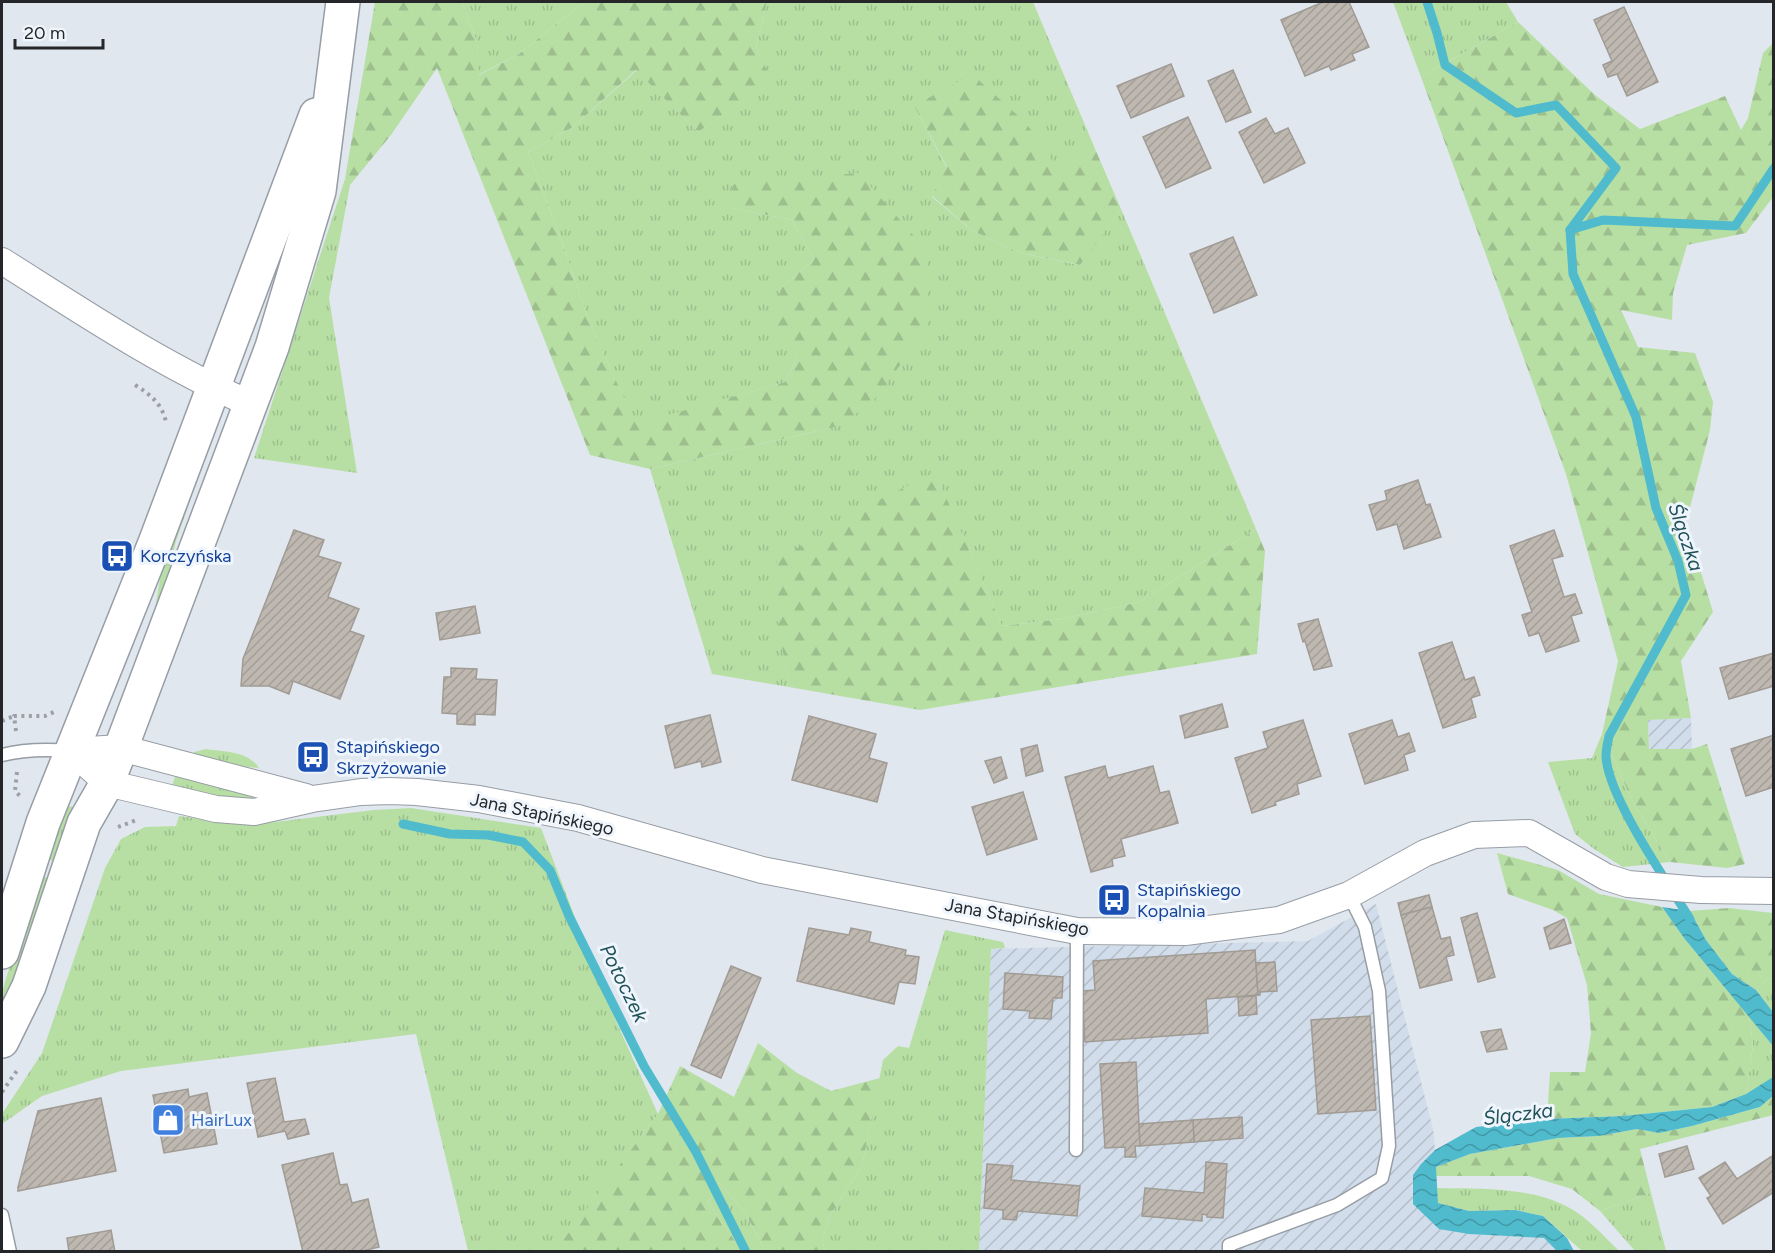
<svg xmlns="http://www.w3.org/2000/svg" width="1775" height="1253" font-family="Figtree,sans-serif">
  <style>
    .industrial { fill: url(#industrial-furrows) }
    .grass { fill: url(#grass-tufts) }
    .forest { fill: url(#forest-firs) }
    .water { fill: url(#water-waves) }
    .lines { fill: none; stroke-linecap: round; stroke-linejoin: round }
    .stream { stroke: #50bbcc; stroke-width: 9 }
    .building { fill: url(#building-hatch); stroke: #a09b94; stroke-width: 1.5 }
    .lane-casing { stroke: #979da4; stroke-width: 15 }
    .street-casing { stroke: #979da4; stroke-width: 28 }
    .secondary-casing { stroke: #979da4; stroke-width: 36 }
    .path { stroke: #9ca0a6; stroke-width: 4; stroke-dasharray: 3 4.5; stroke-linecap: butt }
    .lane { stroke: #fff; stroke-width: 12 }
    .street { stroke: #fff; stroke-width: 26 }
    .secondary { stroke: #fff; stroke-width: 33 }
    .labels { text-anchor: middle; dominant-baseline: central; stroke-width: 6; stroke-linejoin: round; paint-order: stroke }
    .transit-label { font-size: 18px; fill: #164399; stroke: #eef5fc; text-anchor: start }
    .street-label { font-size: 18px; fill: #242629; stroke: #eef5fc }
    .shop-label { font-size: 18px; fill: #366cbe; stroke: #eef5fc; text-anchor: start }
    .water-label { font-size: 20px; font-style: italic; fill: #225158; stroke: #eef5fc }
  </style>
  <defs>
    <pattern id="industrial-furrows" width="10" height="10" patternUnits="userSpaceOnUse" patternTransform="scale(1.5)"><rect width="10" height="10" fill="#d1ddea"/><path d="M-1 1l2-2M0 10L10 0M9 11l2-2" fill="none" stroke="#b3bec9"/></pattern>
    <pattern id="grass-tufts" width="24" height="20" patternUnits="userSpaceOnUse" patternTransform="scale(1.5)"><rect width="24" height="20" fill="#b7dfa4"/><path d="M3 7l-1-3M5 7V3M7 7l1-3M15 17l-1-3M17 17v-4M19 17l1-3" fill="none" stroke="#9dbf8d"/></pattern>
    <pattern id="forest-firs" width="22" height="20" patternUnits="userSpaceOnUse" patternTransform="scale(1.5)"><rect width="22" height="20" fill="#b7dfa4"/><path d="M5 1l3.5 6h-7zM16 11l3.5 6h-7z" fill="#9dbf8d"/></pattern>
    <pattern id="water-waves" width="16" height="10" patternUnits="userSpaceOnUse" patternTransform="scale(1.5)"><rect width="16" height="10" fill="#50bbcc"/><path d="M0 5q4-4 8 0t8 0" fill="none" stroke="#4298a6"/></pattern>
    <pattern id="building-hatch" width="6" height="6" patternUnits="userSpaceOnUse" patternTransform="scale(1.5)"><rect width="6" height="6" fill="#beb8b1"/><path d="M-1 1l2-2M0 6l6-6M5 7l2-2" fill="none" stroke="#a39e98"/></pattern>
  </defs>
  <rect width="100%" height="100%" fill="#e1e7ef"/>
  <g class="industrial">
    <polygon points="1691,718 1692,749 1649,750 1648,720"/>
    <polygon points="1376,904 1433,1129 1435,1150 1421,1164 1414,1193 1413,1204 1469,1234 1544,1238 1557,1251 979,1252 991,949 1308,941"/>
  </g>
  <g class="grass">
    <polygon points="462,2 584,2 519,54 478,75 477,42"/>
    <polygon points="767,2 1033,2 1096,151 1056,167 1027,124 914,106 947,168 932,197 973,231 1021,253 1079,265 1121,209 1256,529 1139,602 1062,619 1002,626 935,473 776,606 789,687 712,674 650,469 835,427 859,173 727,207 792,220 814,260 782,287 798,355 785,382 636,425 590,324 562,242 528,152 573,127 637,70 698,132 771,81 756,47"/>
    <polygon points="1393,2 1506,2 1518,22 1421,77"/>
    <polygon points="345,179 350,185 329,298 357,473 254,458"/>
    <polygon points="216,427 176,541 161,605 116,724 114,719 155,609 164,555"/>
    <polygon points="1602,734 1634,804 1670,862 1623,867 1594,849 1575,834 1548,762 1592,758"/>
    <path d="M 206,749 C 225,752 248,751 259,768 L 237,766 L 192,756 L 194,752 Z"/>
    <polygon points="175,776 257,796 260,798 260,803 171,790"/>
    <polygon points="68,806 72,807 72,811 53,861 47,859 65,808"/>
    <polygon points="411,808 541,828 606,999 658,1114 555,1252 468,1251 416,1034 121,1071 42,1096 2,1124 2,1114 42,1053 105,868 121,839 145,827 176,826 179,816 250,825 374,810"/>
    <polygon points="39,875 47,878 2,1025 2,992 37,876"/>
    <polygon points="945,930 1003,942 1005,948 991,949 979,1251 825,1251 822,1240 831,1214 862,1166 883,1060 898,1046 909,1048"/>
    <polygon points="1768,978 1773,979 1773,1012 1756,990"/>
    <polygon points="1749,1016 1773,1046 1774,1077 1746,1094 1753,1045"/>
    <polygon points="719,1183 745,1212 765,1251 742,1251 708,1203"/>
    <path d="M 1437,1188 C 1483,1189 1538,1186 1578,1213 C 1593,1224 1606,1238 1619,1251 L 1582,1251 L 1543,1216 L 1515,1210 L 1469,1211 L 1438,1203 Z"/>
    <polygon points="1651,1193 1666,1251 1635,1251 1600,1211"/>
  </g>
  <g class="forest">
    <polygon points="375,2 462,2 477,42 479,75 519,54 584,2 767,2 756,47 772,81 698,132 636,70 573,127 528,152 562,242 590,324 636,424 785,382 798,355 768,326 782,287 814,260 792,220 726,207 734,184 859,173 927,251 927,329 871,404 835,427 650,469 590,455 437,68 391,135 350,185 345,179"/>
    <polygon points="1518,22 1595,95 1640,129 1725,96 1741,130 1748,118 1763,53 1773,43 1773,197 1746,233 1687,245 1673,293 1672,320 1621,310 1638,347 1695,353 1713,402 1710,430 1686,523 1713,612 1681,661 1691,718 1648,720 1649,749 1692,749 1707,744 1745,864 1727,868 1670,862 1634,804 1602,734 1618,661 1566,474 1421,77"/>
    <polygon points="972,74 1027,124 1056,166 1096,151 1121,209 1080,265 1021,253 973,231 932,196 947,167 914,106"/>
    <polygon points="935,472 1002,626 1062,619 1139,602 1256,529 1265,551 1257,654 920,710 789,687 775,606 777,560 879,500"/>
    <polygon points="1497,853 1558,870 1599,894 1662,907 1684,938 1749,1016 1753,1045 1746,1094 1712,1107 1623,1116 1547,1119 1550,1072 1585,1072 1591,1033 1587,985 1567,918 1553,910 1508,894"/>
    <polygon points="1729,908 1773,913 1773,979 1768,978 1756,990 1732,974 1706,940 1690,911"/>
    <polygon points="758,1043 797,1073 831,1091 880,1078 862,1166 831,1214 822,1240 825,1251 765,1251 745,1212 719,1183 708,1203 742,1251 555,1251 658,1114 680,1066 734,1097"/>
    <polygon points="1773,1096 1773,1115 1640,1149 1651,1193 1600,1211 1572,1189 1529,1176 1436,1176 1436,1167 1470,1154 1558,1138 1599,1136 1637,1129 1659,1133 1692,1126 1760,1107"/>
  </g>
  <g class="water">
    <polygon points="1662,907 1690,911 1706,940 1732,974 1756,990 1773,1012 1773,1046 1684,938"/>
    <polygon points="1773,1077 1773,1096 1760,1107 1692,1126 1659,1133 1637,1129 1599,1136 1558,1138 1470,1154 1436,1167 1438,1203 1469,1211 1515,1210 1543,1216 1567,1238 1574,1251 1557,1251 1544,1238 1469,1234 1439,1229 1413,1204 1413,1175 1421,1164 1435,1150 1476,1127 1547,1119 1623,1116 1712,1107 1746,1094"/>
  </g>
  <g class="lines">
    <g class="stream">
      <polyline points="1427,2 1437,33 1445,65 1516,113 1556,105 1616,168 1570,230"/>
      <polyline points="403,824 450,834 488,835 523,842 550,870 569,916 644,1066 696,1152 746,1252"/>
      <path d="M 1690,919 C 1668,883 1606,794 1606,755 C 1606,749 1608,742 1609,736 L 1686,595 L 1678,561 L 1656,508 L 1636,417 L 1573,274 L 1570,230 L 1603,220 L 1735,226 L 1774,168"/>
    </g>
  </g>
  <g class="building">
    <polygon points="1323,2 1349,2 1369,47 1352,54 1355,60 1331,70 1329,66 1305,76 1281,20"/>
    <polygon points="1624,7 1658,82 1627,96 1617,74 1608,77 1603,65 1612,61 1594,20"/>
    <polygon points="1171,64 1184,96 1131,118 1117,86"/>
    <polygon points="1233,70 1251,112 1226,122 1208,81"/>
    <polygon points="1188,117 1211,168 1166,188 1143,137"/>
    <polygon points="1266,118 1275,134 1288,128 1305,163 1264,183 1239,132"/>
    <polygon points="1233,237 1257,295 1214,313 1190,254"/>
    <polygon points="1418,480 1426,505 1430,504 1441,537 1404,549 1397,524 1377,530 1369,505 1387,500 1385,491"/>
    <polygon points="294,530 324,540 318,556 341,563 328,597 359,609 350,631 364,636 340,699 293,681 289,694 269,686 241,686 243,659"/>
    <polygon points="1554,530 1563,556 1552,559 1564,597 1575,594 1582,613 1571,616 1579,641 1546,652 1539,633 1529,636 1522,615 1532,612 1510,546"/>
    <polygon points="475,606 480,633 440,640 436,613"/>
    <polygon points="1318,619 1332,666 1314,670 1305,641 1303,642 1298,624"/>
    <polygon points="1452,642 1465,680 1474,677 1480,695 1471,698 1476,717 1443,728 1419,653"/>
    <polygon points="1774,653 1774,686 1729,699 1720,668"/>
    <polygon points="451,668 477,669 476,679 497,680 495,715 475,714 475,725 457,724 457,714 442,713 444,677 451,677"/>
    <polygon points="1222,704 1228,727 1185,738 1180,716"/>
    <polygon points="710,715 721,762 702,767 701,761 675,768 665,726"/>
    <polygon points="809,716 876,734 869,758 887,763 877,802 792,780"/>
    <polygon points="1303,720 1321,776 1297,784 1299,794 1275,802 1276,805 1252,813 1235,758 1268,748 1263,732"/>
    <polygon points="1392,720 1398,737 1409,733 1415,751 1404,755 1408,770 1365,784 1349,734"/>
    <polygon points="1774,735 1774,787 1746,796 1731,749"/>
    <polygon points="1037,745 1043,771 1026,776 1021,749"/>
    <polygon points="1001,757 1007,778 994,783 985,761"/>
    <polygon points="1105,766 1108,778 1153,766 1160,793 1169,791 1178,823 1121,839 1125,856 1112,859 1113,866 1091,872 1065,777"/>
    <polygon points="1023,792 1037,839 987,855 972,807"/>
    <polygon points="1429,895 1432,907 1401,915 1398,903"/>
    <polygon points="1432,907 1441,939 1450,937 1454,955 1446,957 1452,980 1420,988 1401,915"/>
    <polygon points="1477,913 1495,977 1478,982 1461,918"/>
    <polygon points="1564,919 1571,943 1550,949 1544,928"/>
    <polygon points="809,928 849,935 851,928 871,932 869,942 906,950 905,955 919,957 915,984 899,982 894,1004 797,981"/>
    <polygon points="1255,950 1258,995 1206,999 1208,1033 1085,1042 1082,991 1095,990 1093,961"/>
    <polygon points="1275,962 1277,991 1260,992 1260,995 1258,995 1256,963"/>
    <polygon points="731,966 761,978 721,1078 691,1065"/>
    <polygon points="1005,973 1063,977 1062,998 1053,998 1051,1019 1029,1018 1030,1011 1003,1009"/>
    <polygon points="1256,996 1257,1014 1239,1016 1238,997"/>
    <polygon points="1370,1016 1376,1110 1318,1114 1311,1020"/>
    <polygon points="1501,1029 1507,1049 1487,1052 1481,1032"/>
    <polygon points="1136,1062 1140,1146 1135,1146 1136,1157 1125,1157 1125,1147 1105,1148 1100,1064"/>
    <polygon points="275,1078 284,1122 305,1119 309,1134 288,1139 285,1131 258,1137 247,1083"/>
    <polygon points="188,1089 189,1097 207,1093 217,1144 164,1153 153,1095"/>
    <polygon points="101,1098 116,1171 18,1191 18,1187 38,1111"/>
    <polygon points="1242,1117 1243,1138 1194,1142 1193,1120"/>
    <polygon points="1193,1120 1194,1142 1140,1146 1139,1124"/>
    <polygon points="1687,1146 1694,1169 1665,1177 1659,1154"/>
    <polygon points="333,1153 340,1185 347,1184 352,1203 368,1199 379,1247 359,1252 303,1252 282,1165"/>
    <polygon points="1772,1156 1774,1192 1723,1224 1707,1198 1711,1196 1699,1178 1725,1162 1737,1179"/>
    <polygon points="1206,1162 1227,1164 1223,1218 1207,1217 1207,1215 1202,1214 1202,1221 1142,1216 1145,1188 1204,1193"/>
    <polygon points="987,1164 1013,1166 1011,1180 1080,1186 1077,1216 1018,1211 1016,1220 1003,1219 1003,1210 984,1208"/>
    <polygon points="111,1230 115,1252 69,1252 67,1238"/>
  </g>
  <g class="lines">
    <defs>
      <g id="lane">
        <path d="M 2,755 C 25,749 46,749 71,751"/>
        <polyline points="1076,1150 1077,931"/>
        <polyline points="2,1215 10,1252"/>
        <polyline points="1229,1252 1229,1245 1337,1205 1382,1178 1389,1146 1379,991 1365,927 1349,895"/>
      </g>
      <g id="street">
        <path d="M 2,261 C 83,312 163,366 251,404"/>
        <polyline points="72,751 107,783 216,809 254,812 312,799 361,792 389,791 417,792 479,799 578,818 762,870 1077,931 1185,932 1279,920 1349,895 1425,853 1474,835 1529,833 1606,877 1628,884 1701,890 1774,891"/>
        <polyline points="72,751 121,748 306,797"/>
      </g>
      <g id="secondary">
        <polyline points="2,952 43,823 155,543 316,115"/>
        <polyline points="2,1041 29,986 84,823 107,783 121,748 272,347 319,191 343,2"/>
      </g>
    </defs>
    <use href="#lane" class="lane-casing"/>
    <use href="#street" class="street-casing"/>
    <use href="#secondary" class="secondary-casing"/>
    <g class="path">
      <path d="M 135,385 C 151,395 162,404 166,422"/>
      <polyline points="2,721 14,716"/>
      <polyline points="16,731 14,716 45,716 54,712"/>
      <polyline points="17,772 15,791 21,797"/>
      <polyline points="118,827 139,819"/>
      <polyline points="2,1092 18,1069"/>
    </g>
    <use href="#lane" class="lane"/>
    <use href="#street" class="street"/>
    <use href="#secondary" class="secondary"/>
  </g>
  <defs>
    <symbol id="bus-square" viewBox="-11 -11 22 22"><rect x="-9" y="-9" width="18" height="18" rx="4" fill="#1a4fb4" stroke="#eef5fc"/><path d="M-5-6H5V4H4V6H2V4H-2V6H-4V4H-5ZM-3.5-4V0h7V-4ZM-3.5 1.2v1.5H-2V1.2ZM2 1.2v1.5H3.5V1.2Z" fill="#fff"/></symbol>
    <symbol id="shop-square" viewBox="-11 -11 22 22"><rect x="-9" y="-9" width="18" height="18" rx="4" fill="#3f7fe0" stroke="#eef5fc"/><path d="M-5-2.5h2.3a2.7 3.5 0 0 1 5.4 0H5L5.5 6h-11ZM-1.5-2.5h3a1.5 2.3 0 0 0-3 0Z" fill="#fff"/></symbol>
  </defs>
  <g fill-rule="evenodd">
    <use href="#bus-square" x="98" y="537" width="38" height="38"/>
    <use href="#bus-square" x="294" y="738" width="38" height="38"/>
    <use href="#bus-square" x="1095" y="881" width="38" height="38"/>
    <use href="#shop-square" x="149" y="1101" width="38" height="38"/>
  </g>
  <g class="labels">
    <g class="transit-label">
      <text x="140" y="556">Korczyńska</text>
      <text x="336" y="747">Stapińskiego<tspan x="336" dy="21">Skrzyżowanie</tspan></text>
      <text x="1137" y="890">Stapińskiego<tspan x="1137" dy="21">Kopalnia</tspan></text>
    </g>
    <g class="street-label">
      <text transform="translate(542 814) rotate(12)">Jana Stapińskiego</text>
      <text transform="translate(1017 917) rotate(10)">Jana Stapińskiego</text>
    </g>
    <g class="shop-label">
      <text x="191" y="1120">HairLux</text>
    </g>
    <g class="water-label">
      <text transform="translate(1686 537) rotate(71)">Ślączka</text>
      <text transform="translate(624 983) rotate(64)">Potoczek</text>
      <text transform="translate(1518 1114) rotate(-7)">Ślączka</text>
    </g>
  </g>
  <rect width="1775" height="1253" fill="none" stroke="#242629" stroke-width="6"/>
  <path d="M15 39v9h88v-9" fill="none" stroke="#242629" stroke-width="3"/>
  <text x="24" y="39" font-size="18" fill="#242629" stroke="#eef5fc" stroke-width="4.5" paint-order="stroke">20 m</text>
</svg>
